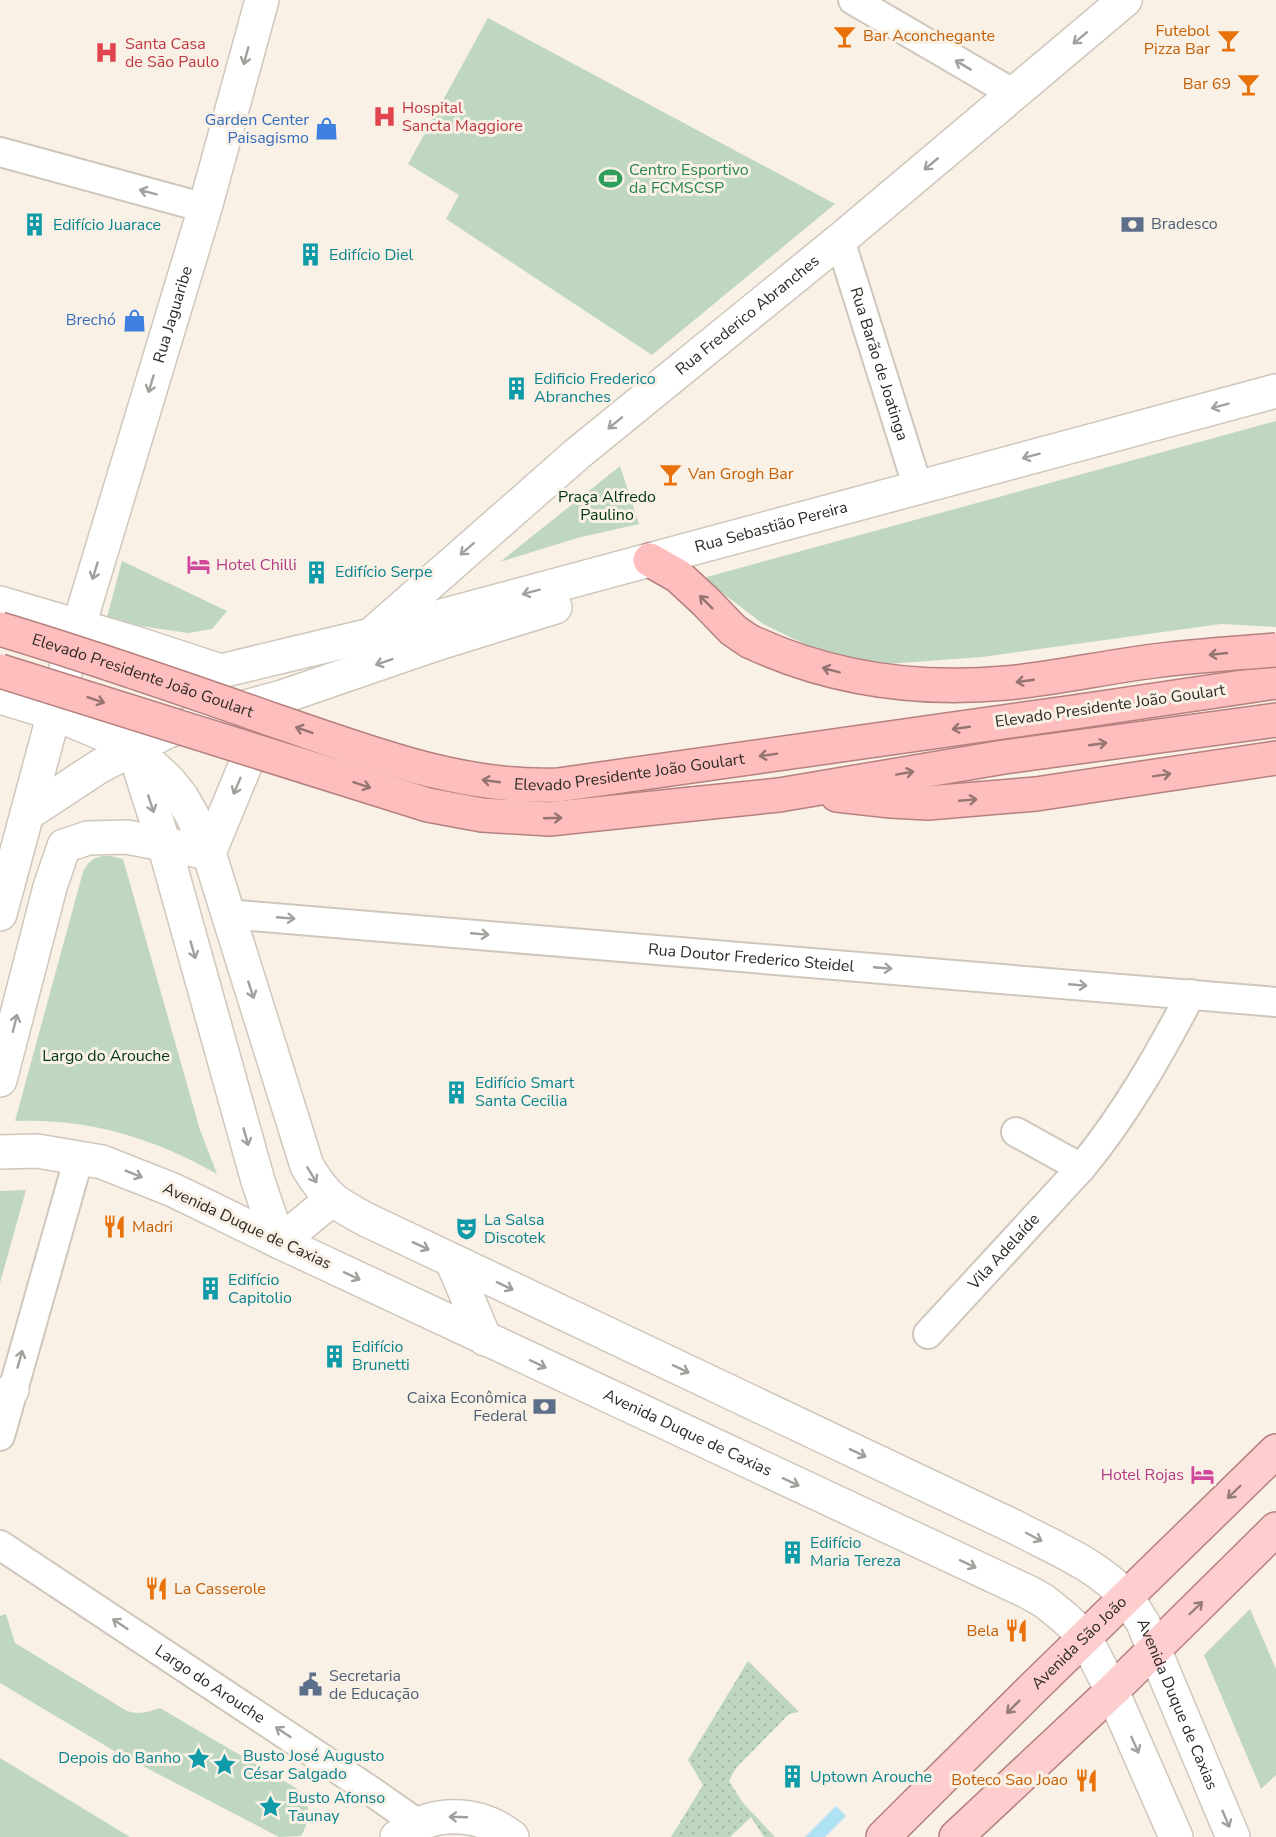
<svg xmlns="http://www.w3.org/2000/svg" width="1276" height="1837" font-family="'Nunito Sans',sans-serif">
  <style>
    .green { fill: #bfd7c1 }
    .garden { fill: url(#garden-dots) }
    .water { fill: #b0e1f4 }
    .lines { fill: none; stroke-linecap: round; stroke-linejoin: round }
    .minor-casing { stroke: #cfc7bb; stroke-width: 32 }
    .tertiary-casing { stroke: #cfc7bb; stroke-width: 36 }
    .secondary-casing { stroke: #cfc7bb; stroke-width: 36 }
    .primary-casing { stroke: #b5807e; stroke-width: 36 }
    .trunk-casing { stroke: #b5807e; stroke-width: 36 }
    .minor { stroke: #fff; stroke-width: 28 }
    .tertiary { stroke: #fff; stroke-width: 33 }
    .secondary { stroke: #fff; stroke-width: 33 }
    .primary { stroke: #fecece; stroke-width: 33 }
    .trunk { stroke: #febebe; stroke-width: 33 }
    .trunk-bridge-casing { stroke: #b5807e; stroke-width: 36; stroke-linecap: butt }
    .trunk-bridge { stroke: #febebe; stroke-width: 33 }
    .oneway { stroke: #a1a09d }
    .oneway2 { stroke: #967472 }
    .oneway3 { stroke: #967c7a }
    .labels { text-anchor: middle; dominant-baseline: central; stroke-width: 6; stroke-linejoin: round; paint-order: stroke }
    .food-label { font-size: 16px; fill: #c56008; stroke: #f9f1e5; text-anchor: end }
    .health-label { font-size: 16px; fill: #be3a42; stroke: #f9f1e5; text-anchor: start }
    .shop-label { font-size: 16px; fill: #366cbe; stroke: #f9f1e5; text-anchor: end }
    .leisure-label { font-size: 16px; fill: #27864d; stroke: #f9f1e5; text-anchor: start }
    .service-label { font-size: 16px; fill: #4e5e75; stroke: #f9f1e5; text-anchor: start }
    .culture-label { font-size: 16px; fill: #0d838f; stroke: #f9f1e5; text-anchor: start }
    .street-label { font-size: 16px; fill: #2e2b26; stroke: #f9f1e5 }
    .park-label { font-size: 16px; fill: #00360e; stroke: #f9f1e5 }
    .hotel-label { font-size: 16px; fill: #b23c85; stroke: #f9f1e5; text-anchor: start }
  </style>
  <defs>
    <pattern id="garden-dots" width="8" height="8" patternUnits="userSpaceOnUse" patternTransform="scale(1.5)"><rect width="8" height="8" fill="#bfd7c1"/><path d="M2 2h.1M6 6h.1" fill="none" stroke="#a4b9a6" stroke-width="1.8" stroke-linecap="round"/></pattern>
  </defs>
  <rect width="100%" height="100%" fill="#f9f1e5"/>
  <g class="green">
    <polygon points="488,18 835,204 652,355 446,219 459,195 408,164"/>
    <polygon points="1276,421 1276,627 1221,624 982,657 873,665 815,649 763,624 703,578"/>
    <polygon points="620,466 639,524 577,538 500,562"/>
    <polygon points="122,561 227,611 212,629 188,633 106,621"/>
    <path d="M 102,856 L 110,856 L 123,859 L 200,1130 L 217,1174 C 154,1138 88,1118 15,1121 L 83,872 C 87,863 93,858 102,856 Z"/>
    <polygon points="26,1190 0,1283 0,1191"/>
    <polygon points="1250,1609 1276,1669 1276,1775 1261,1789 1204,1655"/>
    <path d="M 6,1614 L 15,1643 L 127,1711 C 139,1715 148,1712 160,1708 L 296,1788 C 312,1801 311,1819 301,1836 L 279,1837 L 116,1752 L 0,1683 L 0,1616 Z"/>
    <polygon points="0,1758 130,1837 0,1837"/>
  </g>
  <polygon class="garden" points="748,1661 799,1712 789,1714 736,1768 729,1781 743,1803 775,1837 764,1837 751,1817 730,1837 671,1837 703,1785 688,1760"/>
  <polygon class="water" points="836,1806 846,1816 825,1837 805,1837"/>
  <g class="lines">
    <defs>
      <g id="minor">
        <polyline points="853,0 1014,94"/>
        <polyline points="0,152 205,208"/>
        <path id="s1" d="M 840,240 L 918,488"/>
        <path id="s2" d="M 227,914 L 1276,1002"/>
        <polyline points="1016,1132 1081,1168"/>
        <path id="s3" d="M 928,1334 L 1081,1168 C 1125,1115 1159,1055 1191,994"/>
        <polyline points="0,1436 79,1157"/>
        <path id="s4" d="M 0,1545 L 371,1791 L 418,1824"/>
      </g>
      <g id="tertiary">
        <path id="s5" d="M 371,635 L 577,454 L 840,240 L 1125,0"/>
        <path id="s6" d="M 0,914 L 67,665 L 205,208 L 262,0"/>
        <polyline points="0,1080 50,887 64,846 88,838 127,837 209,853"/>
        <polyline points="0,1152 37,1151 102,1162 173,1190 280,1242"/>
        <polyline points="0,1404 12,1390"/>
        <path d="M 397,1837 C 432,1810 477,1810 512,1837"/>
      </g>
      <g id="secondary">
        <path id="s7" d="M 0,603 L 132,642 L 221,671 L 371,635 L 1276,391"/>
        <path id="s8" d="M 0,697 L 53,713 L 120,741 L 133,748 L 168,780 L 181,796 L 193,817 L 209,853 L 307,1166 C 326,1198 335,1203 367,1220 L 1017,1528 C 1054,1548 1096,1564 1125,1596 C 1132,1604 1137,1614 1143,1623 L 1233,1837"/>
        <polyline points="134,750 164,844 258,1181 275,1231 280,1242"/>
        <polyline points="27,814 100,766 166,732 213,716 282,697 439,643 555,607"/>
        <polyline points="209,853 259,732 265,724"/>
        <path id="s9" d="M 280,1242 L 1028,1592 L 1044,1601 L 1065,1618 L 1085,1637 L 1112,1691 L 1176,1837"/>
        <polyline points="280,1242 331,1200"/>
        <polyline points="452,1261 485,1339"/>
      </g>
      <g id="primary">
        <path id="s10" d="M 883,1837 L 1033,1688 L 1276,1451"/>
        <polyline points="956,1837 1112,1691 1276,1529"/>
      </g>
      <g id="trunk">
        <polyline points="650,560 678,576 706,602 733,630 749,641"/>
        <polyline points="1081,711 1276,682"/>
        <polyline points="837,795 891,801 928,803 1036,794 1276,758"/>
        <polyline points="692,804 779,795 1004,757 1276,720"/>
      </g>
    </defs>
    <use href="#minor" class="minor-casing"/>
    <use href="#tertiary" class="tertiary-casing"/>
    <use href="#secondary" class="secondary-casing"/>
    <use href="#primary" class="primary-casing"/>
    <use href="#trunk" class="trunk-casing"/>
    <use href="#minor" class="minor"/>
    <use href="#tertiary" class="tertiary"/>
    <use href="#secondary" class="secondary"/>
    <use href="#primary" class="primary"/>
    <use href="#trunk" class="trunk"/>
    <defs>
      <g id="trunk-bridge">
        <path id="s11" d="M 0,629 C 93,657 185,689 276,721 C 368,752 460,789 558,785 L 1081,711"/>
        <path d="M 749,641 C 830,679 917,691 1006,683 C 1055,679 1104,667 1154,661 C 1194,656 1235,653 1276,650"/>
        <polyline points="0,671 428,805 482,815 549,819 692,804"/>
      </g>
    </defs>
    <use href="#trunk-bridge" class="trunk-bridge-casing"/>
    <use href="#trunk-bridge" class="trunk-bridge"/>
  </g>
  <defs><path id="oneway-shaft" d="M-6 0H5M1.5-3L5.5 0L1.5 3" fill="none" stroke-width="1.6" stroke-linecap="round" stroke-linejoin="round" transform="scale(1.5)"/></defs>
  <g class="oneway">
    <use href="#oneway-shaft" transform="translate(1080 38) rotate(140)"/>
    <use href="#oneway-shaft" transform="translate(246 56) rotate(105)"/>
    <use href="#oneway-shaft" transform="translate(963 65) rotate(-149)"/>
    <use href="#oneway-shaft" transform="translate(931 164) rotate(140)"/>
    <use href="#oneway-shaft" transform="translate(148 192) rotate(-165)"/>
    <use href="#oneway-shaft" transform="translate(151 384) rotate(107)"/>
    <use href="#oneway-shaft" transform="translate(1220 406) rotate(165)"/>
    <use href="#oneway-shaft" transform="translate(615 423) rotate(141)"/>
    <use href="#oneway-shaft" transform="translate(1031 456) rotate(165)"/>
    <use href="#oneway-shaft" transform="translate(467 549) rotate(139)"/>
    <use href="#oneway-shaft" transform="translate(95 571) rotate(107)"/>
    <use href="#oneway-shaft" transform="translate(531 592) rotate(165)"/>
    <use href="#oneway-shaft" transform="translate(384 662) rotate(161)"/>
    <use href="#oneway-shaft" transform="translate(237 786) rotate(113)"/>
    <use href="#oneway-shaft" transform="translate(151 804) rotate(72)"/>
    <use href="#oneway-shaft" transform="translate(286 918) rotate(5)"/>
    <use href="#oneway-shaft" transform="translate(480 934) rotate(5)"/>
    <use href="#oneway-shaft" transform="translate(193 950) rotate(74)"/>
    <use href="#oneway-shaft" transform="translate(883 968) rotate(5)"/>
    <use href="#oneway-shaft" transform="translate(1078 985) rotate(5)"/>
    <use href="#oneway-shaft" transform="translate(251 990) rotate(72)"/>
    <use href="#oneway-shaft" transform="translate(15 1023) rotate(-76)"/>
    <use href="#oneway-shaft" transform="translate(246 1137) rotate(74)"/>
    <use href="#oneway-shaft" transform="translate(134 1174) rotate(22)"/>
    <use href="#oneway-shaft" transform="translate(312 1175) rotate(59)"/>
    <use href="#oneway-shaft" transform="translate(421 1246) rotate(25)"/>
    <use href="#oneway-shaft" transform="translate(352 1276) rotate(25)"/>
    <use href="#oneway-shaft" transform="translate(505 1286) rotate(25)"/>
    <use href="#oneway-shaft" transform="translate(20 1359) rotate(-74)"/>
    <use href="#oneway-shaft" transform="translate(538 1364) rotate(25)"/>
    <use href="#oneway-shaft" transform="translate(681 1369) rotate(25)"/>
    <use href="#oneway-shaft" transform="translate(858 1453) rotate(25)"/>
    <use href="#oneway-shaft" transform="translate(791 1482) rotate(25)"/>
    <use href="#oneway-shaft" transform="translate(1034 1537) rotate(28)"/>
    <use href="#oneway-shaft" transform="translate(968 1564) rotate(25)"/>
    <use href="#oneway-shaft" transform="translate(120 1624) rotate(-146)"/>
    <use href="#oneway-shaft" transform="translate(283 1732) rotate(-146)"/>
    <use href="#oneway-shaft" transform="translate(1135 1745) rotate(66)"/>
    <use href="#oneway-shaft" transform="translate(458 1817) rotate(-178)"/>
    <use href="#oneway-shaft" transform="translate(1226 1819) rotate(67)"/>
  </g>
  <g class="oneway2">
    <use href="#oneway-shaft" transform="translate(706 602) rotate(-135)"/>
    <use href="#oneway-shaft" transform="translate(1218 654) rotate(174)"/>
    <use href="#oneway-shaft" transform="translate(831 670) rotate(-165)"/>
    <use href="#oneway-shaft" transform="translate(1025 681) rotate(172)"/>
    <use href="#oneway-shaft" transform="translate(96 700) rotate(18)"/>
    <use href="#oneway-shaft" transform="translate(961 728) rotate(172)"/>
    <use href="#oneway-shaft" transform="translate(304 730) rotate(-161)"/>
    <use href="#oneway-shaft" transform="translate(1098 744) rotate(-8)"/>
    <use href="#oneway-shaft" transform="translate(768 755) rotate(172)"/>
    <use href="#oneway-shaft" transform="translate(905 773) rotate(-10)"/>
    <use href="#oneway-shaft" transform="translate(1162 775) rotate(-9)"/>
    <use href="#oneway-shaft" transform="translate(491 781) rotate(-172)"/>
    <use href="#oneway-shaft" transform="translate(362 785) rotate(18)"/>
    <use href="#oneway-shaft" transform="translate(968 800) rotate(-5)"/>
    <use href="#oneway-shaft" transform="translate(553 818) rotate(-2)"/>
  </g>
  <g class="oneway3">
    <use href="#oneway-shaft" transform="translate(1234 1492) rotate(136)"/>
    <use href="#oneway-shaft" transform="translate(1196 1608) rotate(-44)"/>
    <use href="#oneway-shaft" transform="translate(1013 1707) rotate(135)"/>
  </g>
  <defs>
    <symbol id="bar-bare" viewBox="-9 -9 18 18"><path d="M-6-5H6L.8 .8V4.5H3.5V6h-7V4.5H-.8V.8Z" fill="#e8710a" stroke="#f9f1e5" stroke-width="2.5" paint-order="stroke"/></symbol>
    <symbol id="hospital-bare" viewBox="-9 -9 18 18"><path d="M-5-5h3v3.5h4V-5h3V5h-3V1.5h-4V5h-3Z" fill="#e0444e" stroke="#f9f1e5" stroke-width="2.5" paint-order="stroke"/></symbol>
    <symbol id="shop-bare" viewBox="-9 -9 18 18"><path d="M-5-2.5h2.3a2.7 3.5 0 0 1 5.4 0H5L5.5 6h-11ZM-1.5-2.5h3a1.5 2.3 0 0 0-3 0Z" fill="#3f7fe0" stroke="#f9f1e5" stroke-width="2.5" paint-order="stroke"/></symbol>
    <symbol id="stadium-bare" viewBox="-9 -9 18 18"><path d="M0-5a6.5 5 0 1 0 0 10a6.5 5 0 1 0 0-10ZM-3.5-1.8h7v3.6h-7Z" fill="#2e9e5b" stroke="#f9f1e5" stroke-width="2.5" paint-order="stroke"/></symbol>
    <symbol id="bank-bare" viewBox="-9 -9 18 18"><path d="M-6-4H6V4H-6ZM0-2.3a2.3 2.3 0 1 0 0 4.6a2.3 2.3 0 1 0 0-4.6Z" fill="#5c6f8a" stroke="#f9f1e5" stroke-width="2.5" paint-order="stroke"/></symbol>
    <symbol id="building-bare" viewBox="-9 -9 18 18"><path d="M-4-6H4V6H1V3H-1V6H-4ZM-2.5-4.3h1.7v1.8h-1.7ZM.8-4.3h1.7v1.8H.8ZM-2.5-1h1.7V.8h-1.7ZM.8-1h1.7V.8H.8Z" fill="#0f9aa8" stroke="#f9f1e5" stroke-width="2.5" paint-order="stroke"/></symbol>
    <symbol id="hotel-bare" viewBox="-9 -9 18 18"><path d="M-6-4.5h1.5V1H6V5H4.5V3h-9V5H-6ZM-4 0a1.8 1.8 0 1 1 3.6 0ZM.5 0V-2.5h3Q6-2.5 6 0Z" fill="#d1479c" stroke="#f9f1e5" stroke-width="2.5" paint-order="stroke"/></symbol>
    <symbol id="restaurant-bare" viewBox="-9 -9 18 18"><path d="M-5-6h1v4h1v-4h1v4h1v-4h1v5L-1.5 .5V6h-2V.5L-5-1ZM5-6V6H3V1.5H1.5Q1.5-4 5-6Z" fill="#e8710a" stroke="#f9f1e5" stroke-width="2.5" paint-order="stroke"/></symbol>
    <symbol id="theatre-bare" viewBox="-9 -9 18 18"><path d="M-5-5.5Q0-4 5-5.5V0Q5 5 0 6Q-5 5-5 0ZM-3.3-2.5H-1v1.5H-3.3ZM1-2.5H3.3v1.5H1ZM-2.8 1Q0 5.5 2.8 1Z" fill="#0f9aa8" stroke="#f9f1e5" stroke-width="2.5" paint-order="stroke"/></symbol>
    <symbol id="civic-bare" viewBox="-9 -9 18 18"><path d="M-.6-6.5H3V-4.5H.6V-3L4-1V1h2V6H-6V1h2V-1L-.6-3ZM-1.2 2.5V6h2.4V2.5Z" fill="#5c6f8a" stroke="#f9f1e5" stroke-width="2.5" paint-order="stroke"/></symbol>
    <symbol id="sight-bare" viewBox="-9 -9 18 18"><path d="M0-6L1.8-2.2L6-1.7L2.9 1.2L3.7 5.4L0 3.3L-3.7 5.4L-2.9 1.2L-6-1.7L-1.8-2.2Z" fill="#0f9aa8" stroke="#f9f1e5" stroke-width="2.5" paint-order="stroke"/></symbol>
  </defs>
  <g fill-rule="evenodd">
    <use href="#bar-bare" x="828" y="20" width="33" height="33"/>
    <use href="#bar-bare" x="1212" y="24" width="33" height="33"/>
    <use href="#hospital-bare" x="90" y="36" width="33" height="33"/>
    <use href="#bar-bare" x="1232" y="68" width="33" height="33"/>
    <use href="#hospital-bare" x="368" y="100" width="33" height="33"/>
    <use href="#shop-bare" x="310" y="112" width="33" height="33"/>
    <use href="#stadium-bare" x="594" y="162" width="33" height="33"/>
    <use href="#bank-bare" x="1116" y="208" width="33" height="33"/>
    <use href="#building-bare" x="18" y="208" width="33" height="33"/>
    <use href="#building-bare" x="294" y="238" width="33" height="33"/>
    <use href="#shop-bare" x="118" y="304" width="33" height="33"/>
    <use href="#building-bare" x="500" y="372" width="33" height="33"/>
    <use href="#bar-bare" x="654" y="458" width="33" height="33"/>
    <use href="#hotel-bare" x="182" y="548" width="33" height="33"/>
    <use href="#building-bare" x="300" y="556" width="33" height="33"/>
    <use href="#building-bare" x="440" y="1076" width="33" height="33"/>
    <use href="#restaurant-bare" x="98" y="1210" width="33" height="33"/>
    <use href="#theatre-bare" x="450" y="1212" width="33" height="33"/>
    <use href="#building-bare" x="194" y="1272" width="33" height="33"/>
    <use href="#building-bare" x="318" y="1340" width="33" height="33"/>
    <use href="#bank-bare" x="528" y="1390" width="33" height="33"/>
    <use href="#hotel-bare" x="1186" y="1458" width="33" height="33"/>
    <use href="#building-bare" x="776" y="1536" width="33" height="33"/>
    <use href="#restaurant-bare" x="140" y="1572" width="33" height="33"/>
    <use href="#restaurant-bare" x="1000" y="1614" width="33" height="33"/>
    <use href="#civic-bare" x="294" y="1668" width="33" height="33"/>
    <use href="#sight-bare" x="182" y="1742" width="33" height="33"/>
    <use href="#sight-bare" x="208" y="1748" width="33" height="33"/>
    <use href="#building-bare" x="776" y="1760" width="33" height="33"/>
    <use href="#restaurant-bare" x="1070" y="1764" width="33" height="33"/>
    <use href="#sight-bare" x="254" y="1790" width="33" height="33"/>
  </g>
  <g class="labels">
    <g class="food-label">
      <text x="1210" y="31">Futebol<tspan x="1210" dy="18">Pizza Bar</tspan></text>
      <text x="863" y="36" text-anchor="start">Bar Aconchegante</text>
      <text x="1231" y="84">Bar 69</text>
      <text x="688" y="474" text-anchor="start">Van Grogh Bar</text>
      <text x="132" y="1227" text-anchor="start">Madri</text>
      <text x="174" y="1589" text-anchor="start">La Casserole</text>
      <text x="999" y="1631">Bela</text>
      <text x="1068" y="1780">Boteco Sao Joao</text>
    </g>
    <g class="health-label">
      <text x="125" y="44">Santa Casa<tspan x="125" dy="18">de São Paulo</tspan></text>
      <text x="402" y="108">Hospital<tspan x="402" dy="18">Sancta Maggiore</tspan></text>
    </g>
    <g class="shop-label">
      <text x="309" y="120">Garden Center<tspan x="309" dy="18">Paisagismo</tspan></text>
      <text x="116" y="320">Brechó</text>
    </g>
    <g class="leisure-label">
      <text x="629" y="170">Centro Esportivo<tspan x="629" dy="18">da FCMSCSP</tspan></text>
    </g>
    <g class="service-label">
      <text x="1151" y="224">Bradesco</text>
      <text x="527" y="1398" text-anchor="end">Caixa Econômica<tspan x="527" dy="18">Federal</tspan></text>
      <text x="329" y="1676">Secretaria<tspan x="329" dy="18">de Educação</tspan></text>
    </g>
    <g class="culture-label">
      <text x="53" y="225">Edifício Juarace</text>
      <text x="329" y="255">Edifício Diel</text>
      <text x="534" y="379">Edificio Frederico<tspan x="534" dy="18">Abranches</tspan></text>
      <text x="335" y="572">Edifício Serpe</text>
      <text x="475" y="1083">Edifício Smart<tspan x="475" dy="18">Santa Cecilia</tspan></text>
      <text x="484" y="1220">La Salsa<tspan x="484" dy="18">Discotek</tspan></text>
      <text x="228" y="1280">Edifício<tspan x="228" dy="18">Capitolio</tspan></text>
      <text x="352" y="1347">Edifício<tspan x="352" dy="18">Brunetti</tspan></text>
      <text x="810" y="1543">Edifício<tspan x="810" dy="18">Maria Tereza</tspan></text>
      <text x="243" y="1756">Busto José Augusto<tspan x="243" dy="18">César Salgado</tspan></text>
      <text x="181" y="1758" text-anchor="end">Depois do Banho</text>
      <text x="810" y="1777">Uptown Arouche</text>
      <text x="288" y="1798">Busto Afonso<tspan x="288" dy="18">Taunay</tspan></text>
    </g>
    <g class="street-label">
      <text stroke="none"><textPath href="#s6" startOffset="624">Rua Jaguaribe</textPath></text>
      <text stroke="none"><textPath href="#s5" startOffset="494">Rua Frederico Abranches</textPath></text>
      <text stroke="none"><textPath href="#s1" startOffset="130">Rua Barão de Joatinga</textPath></text>
      <text stroke="none"><textPath href="#s7" startOffset="800">Rua Sebastião Pereira</textPath></text>
      <text stroke="none"><textPath href="#s11" startOffset="150">Elevado Presidente João Goulart</textPath></text>
      <text transform="translate(1110 706) rotate(-8)">Elevado Presidente João Goulart</text>
      <text stroke="none"><textPath href="#s11" startOffset="654">Elevado Presidente João Goulart</textPath></text>
      <text stroke="none"><textPath href="#s2" startOffset="526">Rua Doutor Frederico Steidel</textPath></text>
      <text transform="translate(247 1226) rotate(25)">Avenida Duque de Caxias</text>
      <text stroke="none"><textPath href="#s3" startOffset="112">Vila Adelaíde</textPath></text>
      <text stroke="none"><textPath href="#s9" startOffset="450">Avenida Duque de Caxias</textPath></text>
      <text stroke="none"><textPath href="#s10" startOffset="276">Avenida São João</textPath></text>
      <text stroke="none"><textPath href="#s4" startOffset="252">Largo do Arouche</textPath></text>
      <text stroke="none"><textPath href="#s8" startOffset="1653">Avenida Duque de Caxias</textPath></text>
    </g>
    <g class="park-label">
      <text x="607" y="497">Praça Alfredo<tspan x="607" dy="18">Paulino</tspan></text>
      <text x="106" y="1056">Largo do Arouche</text>
    </g>
    <g class="hotel-label">
      <text x="216" y="565">Hotel Chilli</text>
      <text x="1184" y="1475" text-anchor="end">Hotel Rojas</text>
    </g>
  </g>
</svg>
